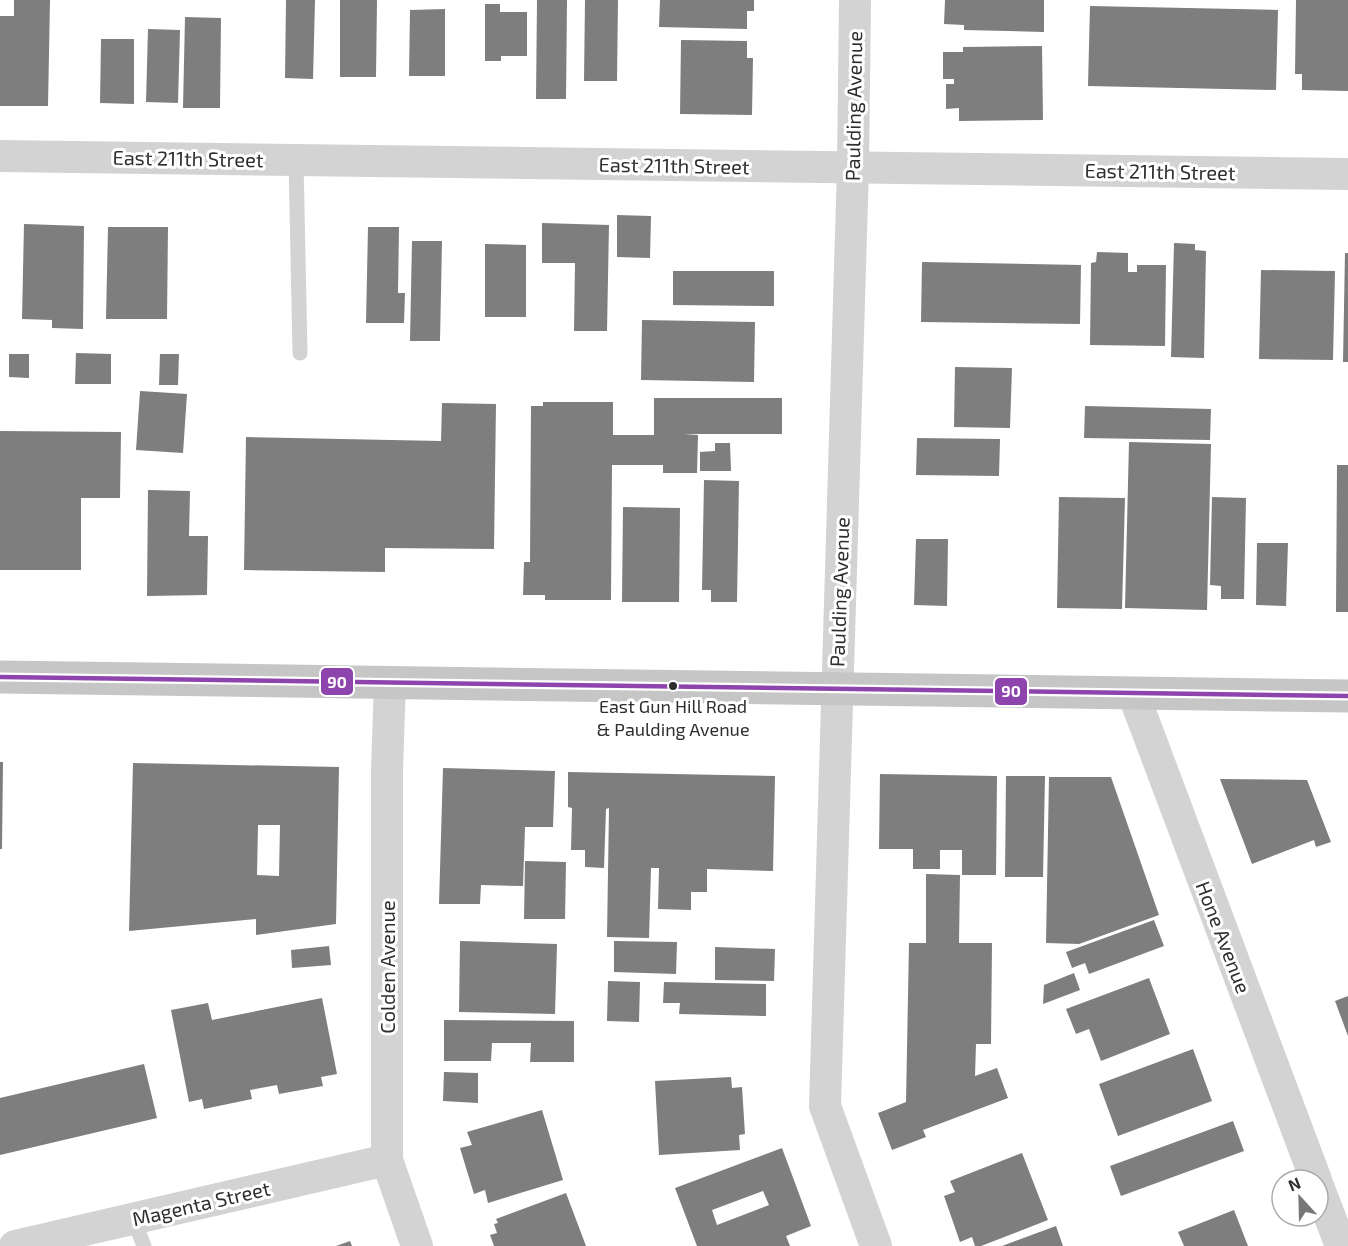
<svg xmlns="http://www.w3.org/2000/svg" width="1348" height="1246" font-family="'Exo 2',sans-serif">
  <style>
    .building { fill: #7e7e7e; fill-rule: evenodd }
    .lines { fill: none; stroke-linecap: round; stroke-linejoin: round }
    .lane { stroke: #d3d3d3; stroke-width: 15 }
    .street { stroke: #d3d3d3; stroke-width: 32 }
    .primary { stroke: #c6c6c6; stroke-width: 33 }
    .bus-1-casing { stroke: #fff; stroke-width: 9 }
    .bus-1 { stroke: #8e44ad; stroke-width: 4.5 }
    .bus-dot { fill: #2e2e2e; stroke: #fff; stroke-width: 2 }
    .labels { text-anchor: middle; dominant-baseline: central; stroke-width: 6; stroke-linejoin: round; paint-order: stroke }
    .bus-label { font-size: 18px; fill: #2e2e2e; stroke: #fff }
    .street-label { font-size: 20px; fill: #2e2e2e; stroke: #fff }
    .line-badge { stroke: #fff; stroke-width: 2 }
    .badge-label { font-size: 16px; text-anchor: middle; font-weight: bold; fill: #fff }
  </style>
  <rect width="100%" height="100%" fill="#fff"/>
  <g class="building">
    <polygon points="14,0 50,0 48,106 0,106 0,16 14,16"/>
    <polygon points="286,0 315,0 313,79 285,78"/>
    <polygon points="340,0 377,0 376,77 340,77"/>
    <polygon points="537,0 567,0 566,99 536,99"/>
    <polygon points="585,0 618,0 617,81 584,81"/>
    <polygon points="660,0 754,0 754,11 747,11 747,29 659,27"/>
    <polygon points="945,0 1044,0 1044,32 964,30 964,25 944,24"/>
    <polygon points="1296,0 1348,0 1348,91 1302,90 1302,74 1295,74"/>
    <polygon points="485,4 500,4 500,12 527,12 527,56 501,56 501,61 485,61"/>
    <polygon points="1090,6 1278,10 1276,90 1088,86"/>
    <polygon points="445,9 445,76 409,76 410,10"/>
    <polygon points="185,17 221,18 220,108 183,108"/>
    <polygon points="148,29 180,30 178,103 146,102"/>
    <polygon points="101,39 134,39 134,104 100,103"/>
    <polygon points="681,40 747,41 747,58 753,58 752,115 680,114"/>
    <polygon points="1042,46 1043,120 959,121 959,108 946,109 946,84 954,84 954,79 943,79 943,52 963,52 963,47"/>
    <polygon points="617,215 651,216 650,258 617,257"/>
    <polygon points="542,223 609,225 607,331 574,331 575,263 542,263"/>
    <polygon points="24,224 84,226 83,329 52,328 52,320 22,319"/>
    <polygon points="108,227 168,227 167,319 106,319"/>
    <polygon points="368,227 399,227 398,293 405,293 404,323 366,323"/>
    <polygon points="412,241 442,241 440,341 410,341"/>
    <polygon points="1174,243 1195,244 1195,250 1206,251 1204,358 1171,357"/>
    <polygon points="485,244 526,245 526,317 485,317"/>
    <polygon points="1097,252 1128,253 1128,272 1137,272 1137,265 1166,265 1165,346 1090,345 1091,263 1096,262"/>
    <polygon points="1345,253 1348,253 1348,362 1343,362"/>
    <polygon points="922,262 1081,265 1080,324 921,322"/>
    <polygon points="1261,270 1335,271 1333,360 1259,359"/>
    <polygon points="673,271 774,271 774,306 673,305"/>
    <polygon points="642,320 755,322 754,382 641,380"/>
    <polygon points="76,353 111,354 111,384 75,384"/>
    <polygon points="9,354 29,354 29,378 9,377"/>
    <polygon points="160,354 179,354 178,385 159,385"/>
    <polygon points="955,367 1012,368 1010,428 954,427"/>
    <polygon points="140,391 187,394 183,453 136,450"/>
    <polygon points="654,398 782,398 782,434 684,434 698,435 697,473 663,473 663,465 612,465 611,600 545,600 545,595 523,595 524,562 530,562 531,406 543,406 543,402 613,402 613,435 654,435"/>
    <polygon points="442,403 496,404 494,549 385,548 385,572 244,570 246,437 441,441"/>
    <polygon points="1085,406 1211,409 1210,440 1084,438"/>
    <polygon points="0,431 121,432 120,498 81,498 81,570 0,570"/>
    <polygon points="917,438 1000,439 999,476 916,475"/>
    <polygon points="1129,442 1211,444 1207,610 1125,608"/>
    <polygon points="715,443 730,443 731,471 700,471 700,452 715,451"/>
    <polygon points="1337,465 1348,465 1348,612 1336,612"/>
    <polygon points="704,480 739,481 737,602 711,602 711,590 702,590"/>
    <polygon points="148,490 190,491 189,536 208,536 207,595 147,596"/>
    <polygon points="1059,497 1125,498 1122,609 1057,608"/>
    <polygon points="1212,497 1246,498 1244,599 1221,599 1221,586 1210,585"/>
    <polygon points="623,507 680,508 679,602 622,602"/>
    <polygon points="916,539 948,539 947,606 914,605"/>
    <polygon points="1257,543 1288,543 1286,606 1256,605"/>
    <polygon points="0,762 3,762 2,849 0,849"/>
    <path d="M 133,763 L 339,767 L 336,924 L 256,935 L 256,919 L 129,931 ZM 258,825 L 280,825 L 279,876 L 257,875 Z"/>
    <polygon points="443,768 555,771 553,827 525,827 523,886 481,885 480,904 439,904"/>
    <polygon points="568,772 775,776 773,871 707,869 707,892 691,892 691,910 658,909 659,868 651,868 649,938 607,937 609,808 606,809 604,868 585,867 585,850 571,850 572,808 568,807"/>
    <polygon points="880,774 997,776 996,875 962,875 962,850 940,850 940,869 913,869 913,849 879,849"/>
    <polygon points="1006,776 1045,776 1043,877 1005,877"/>
    <polygon points="1049,777 1111,777 1159,915 1079,944 1046,943"/>
    <polygon points="1220,779 1307,780 1331,842 1316,847 1314,840 1252,864"/>
    <polygon points="525,861 566,862 565,919 524,919"/>
    <polygon points="926,874 960,875 959,943 992,943 991,1044 976,1044 975,1076 997,1068 1008,1098 923,1130 926,1137 892,1150 878,1113 906,1102 909,943 926,943"/>
    <polygon points="1154,920 1164,946 1089,974 1085,963 1072,968 1066,952"/>
    <polygon points="460,941 557,944 555,1014 459,1012"/>
    <polygon points="614,941 677,942 676,974 614,972"/>
    <polygon points="329,946 331,965 292,968 291,950"/>
    <polygon points="715,947 775,949 774,981 715,980"/>
    <polygon points="1074,973 1080,990 1043,1004 1044,985"/>
    <polygon points="1149,978 1170,1034 1101,1061 1089,1029 1076,1034 1066,1009"/>
    <polygon points="608,981 640,982 639,1022 607,1021"/>
    <polygon points="664,982 766,984 766,1016 679,1014 680,1003 663,1003"/>
    <polygon points="1348,996 1348,1036 1335,1001"/>
    <polygon points="322,998 337,1074 321,1077 323,1086 279,1094 277,1085 250,1090 252,1099 204,1109 202,1099 189,1102 171,1010 208,1003 212,1020"/>
    <polygon points="444,1020 574,1021 574,1062 530,1062 531,1043 492,1043 491,1061 444,1061"/>
    <polygon points="1193,1049 1212,1101 1118,1136 1099,1084"/>
    <polygon points="144,1064 157,1118 0,1155 0,1098"/>
    <polygon points="444,1072 478,1073 478,1103 443,1101"/>
    <polygon points="731,1077 732,1088 742,1087 745,1134 739,1135 740,1150 659,1155 655,1081"/>
    <polygon points="542,1110 563,1180 488,1203 485,1190 474,1194 460,1148 472,1145 467,1132"/>
    <polygon points="1233,1121 1244,1151 1121,1196 1110,1166"/>
    <path d="M 782,1148 L 811,1226 L 786,1236 L 790,1246 L 697,1246 L 675,1188 ZM 763,1191 L 769,1205 L 717,1225 L 712,1210 Z"/>
    <polygon points="1022,1153 1048,1220 981,1246 975,1246 972,1237 960,1242 944,1196 955,1192 950,1181"/>
    <polygon points="566,1193 586,1246 494,1246 490,1235 497,1233 494,1224 498,1223 496,1219"/>
    <polygon points="1234,1210 1248,1246 1184,1246 1178,1232"/>
    <polygon points="1056,1226 1063,1246 1002,1246"/>
    <polygon points="350,1241 352,1246 336,1246"/>
  </g>
  <g class="lines">
    <g class="lane">
      <polyline points="296,160 300,353"/>
      <polyline points="133,1218 144,1246"/>
    </g>
    <g class="street">
      <polyline points="855,0 853,167 825,1106 876,1246"/>
      <polyline points="0,156 1348,174"/>
      <polyline points="390,682 387,771 387,1160 417,1246"/>
      <polyline points="1133,693 1316,1180"/>
      <polyline points="1318,1186 1341,1246"/>
      <polyline points="15,1246 387,1160"/>
    </g>
    <polyline class="primary" points="0,677 1348,696"/>
    <defs>
      <polyline id="bus-1" points="0,677 1348,696"/>
    </defs>
    <use href="#bus-1" class="bus-1-casing"/>
    <use href="#bus-1" class="bus-1"/>
  </g>
  <circle class="bus-dot" cx="673" cy="686" r="5"/>
  <g class="labels">
    <g class="bus-label">
      <text x="673" y="706">East Gun Hill Road<tspan x="673" dy="23">&amp; Paulding Avenue</tspan></text>
    </g>
    <g class="street-label">
      <text transform="translate(853 106) rotate(-89)">Paulding Avenue</text>
      <text transform="translate(188 158) rotate(1)">East 211th Street</text>
      <text transform="translate(674 165) rotate(1)">East 211th Street</text>
      <text transform="translate(1160 171) rotate(1)">East 211th Street</text>
      <text transform="translate(839 592) rotate(-88)">Paulding Avenue</text>
      <text transform="translate(1224 937) rotate(69)">Hone Avenue</text>
      <text transform="translate(387 967) rotate(-90)">Colden Avenue</text>
      <text transform="translate(201 1203) rotate(-13)">Magenta Street</text>
    </g>
  </g>
  <g class="line-badge">
    <rect x="320" y="667" width="34" height="29" rx="6" fill="#8e44ad"/>
    <rect x="994" y="677" width="34" height="29" rx="6" fill="#8e44ad"/>
  </g>
  <g class="badge-label">
    <text x="337" y="688">90</text>
    <text x="1011" y="697">90</text>
  </g>
  <g transform="translate(1300 1198) rotate(338)"><circle r="28" fill="#ffffff" stroke="#ababab" stroke-width="1.5"/>
  <path d="M0-4.5L10 22L0 15L-10 22Z" fill="#777777"/>
  <text y="-9" font-size="16" font-weight="bold" text-anchor="middle" fill="#2e2e2e">N</text>
  </g>
</svg>
